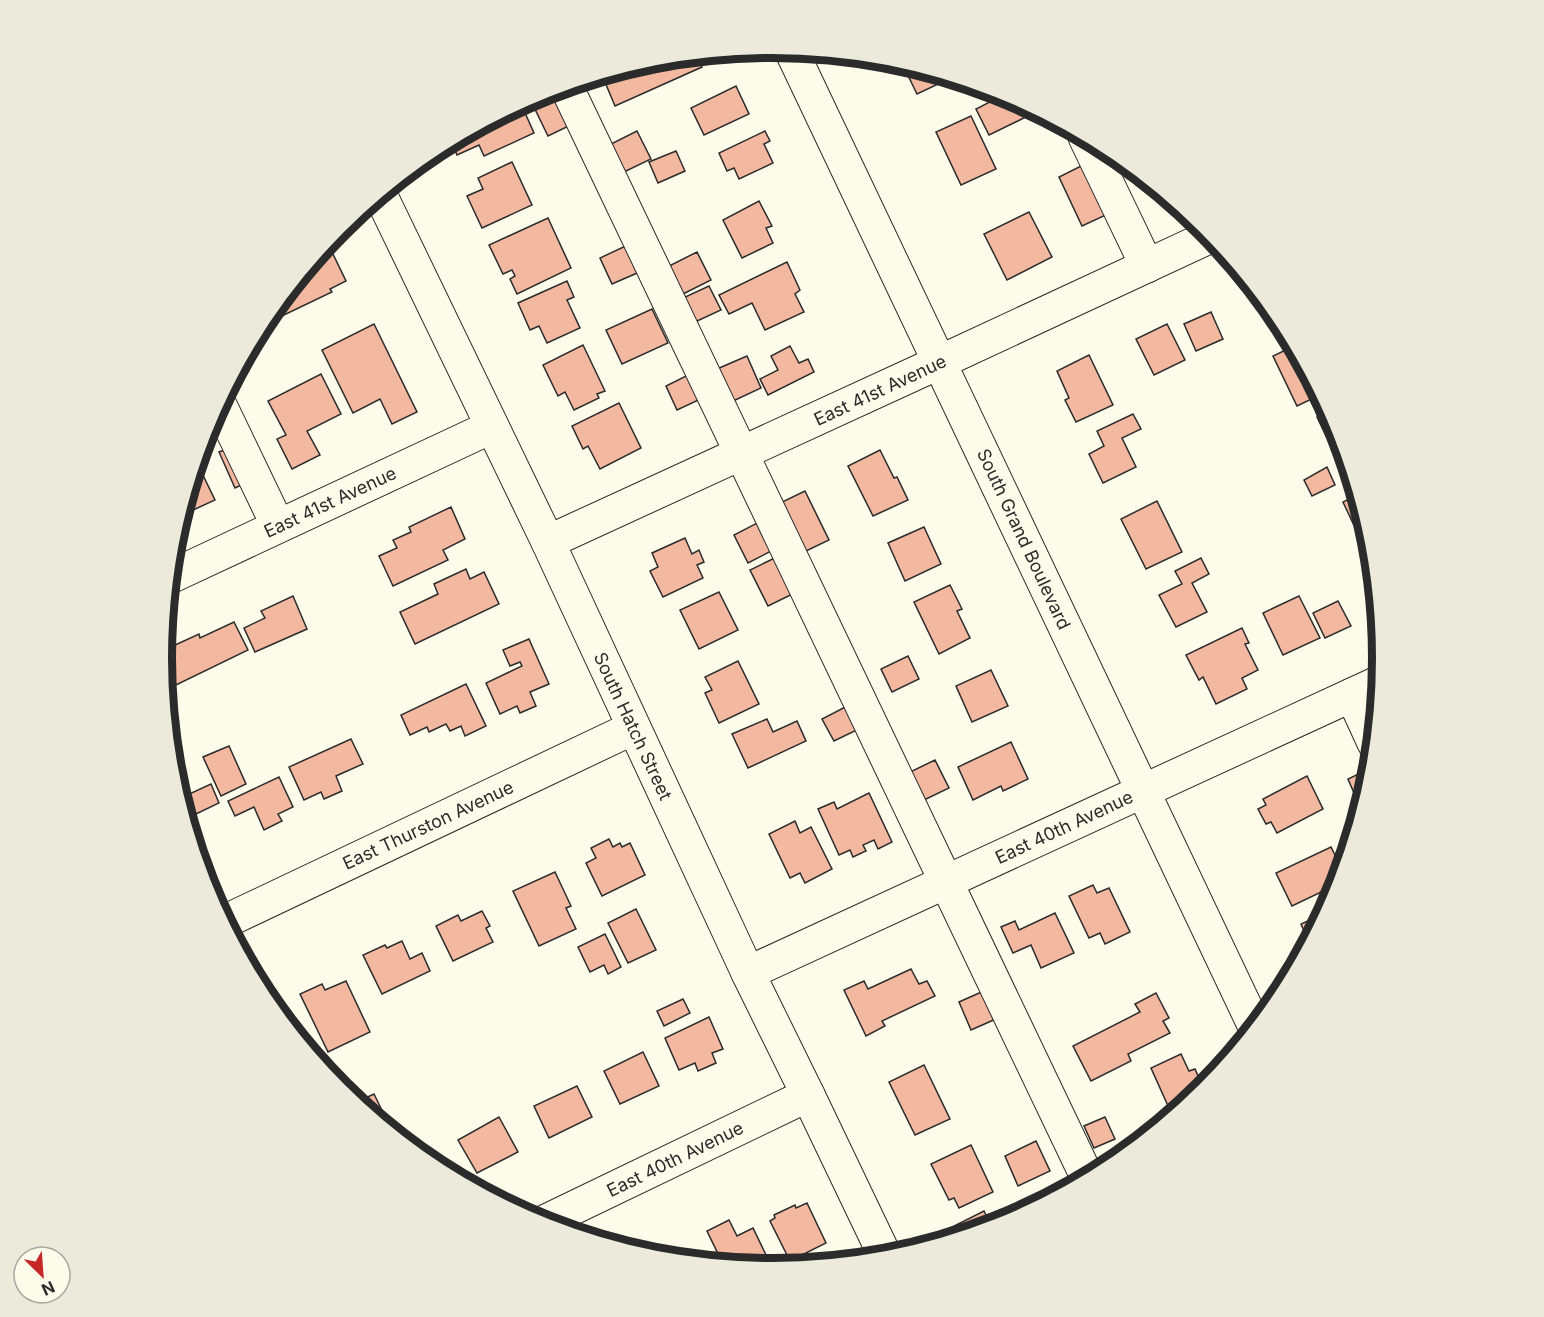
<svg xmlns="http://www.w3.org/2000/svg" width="1544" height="1317" font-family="Inter,sans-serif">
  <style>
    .building { fill: #f2b8a0; stroke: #2b2b2b; stroke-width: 1.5 }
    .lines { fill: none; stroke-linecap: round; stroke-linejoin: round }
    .minor-casing { stroke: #2b2b2b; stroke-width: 35 }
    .major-casing { stroke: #2b2b2b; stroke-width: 35 }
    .minor { stroke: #fdfbea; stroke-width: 33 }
    .major { stroke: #fdfbea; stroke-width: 33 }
    .labels { text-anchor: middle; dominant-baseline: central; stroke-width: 4.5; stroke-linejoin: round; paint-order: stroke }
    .street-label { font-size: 18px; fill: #2b2b2b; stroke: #fdfbea }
    .rim { fill: none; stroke: #2b2b2b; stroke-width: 8 }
  </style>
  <rect width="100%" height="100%" fill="#fdfbea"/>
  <g class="building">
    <polygon points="697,55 702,67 615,106 602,75 653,60"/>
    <polygon points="902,63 951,78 917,94"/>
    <polygon points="736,86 749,114 704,135 691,108"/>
    <polygon points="558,90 575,123 548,136 532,103"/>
    <polygon points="1005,94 1024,104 1030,115 989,135 976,109"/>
    <polygon points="521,104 534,133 484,156 479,145 457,155 451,141"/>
    <polygon points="971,116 996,169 961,185 936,132"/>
    <polygon points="637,131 651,159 624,172 611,144"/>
    <polygon points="765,131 770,141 764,144 773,163 739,179 734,168 727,171 719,153"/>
    <polygon points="676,151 685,171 658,183 649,162"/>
    <polygon points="512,162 532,205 482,228 467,196 483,189 478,178"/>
    <polygon points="1085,164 1108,214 1082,226 1059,177"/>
    <polygon points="759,201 772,226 766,228 773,243 742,258 723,220"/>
    <polygon points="1029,212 1052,257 1007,280 984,234"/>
    <polygon points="548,218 571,268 517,294 510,279 515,276 512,270 503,274 489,245"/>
    <polygon points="632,243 644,270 612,284 600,258"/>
    <polygon points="332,252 346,281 330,289 332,292 261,326 265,319 312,261"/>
    <polygon points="697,252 711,280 683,294 669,266"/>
    <polygon points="787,262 800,290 795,294 804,312 765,330 752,303 729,314 719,295"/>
    <polygon points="567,281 574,297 567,300 580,328 547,343 539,326 530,330 518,303"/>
    <polygon points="709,286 721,310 695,322 683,298"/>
    <polygon points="1270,308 1280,320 1281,322 1275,325 1267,310"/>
    <polygon points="652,309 668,343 622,364 606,330"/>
    <polygon points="1211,312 1223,339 1196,351 1184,324"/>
    <polygon points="374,324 417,412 392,424 380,399 353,413 322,350"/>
    <polygon points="1167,324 1185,360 1154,375 1136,339"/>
    <polygon points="583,345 605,391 597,394 599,398 574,410 565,392 558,396 543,365"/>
    <polygon points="790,346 799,363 808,359 814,372 768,395 760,379 778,370 771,356"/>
    <polygon points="1294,346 1320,395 1297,406 1273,356"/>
    <polygon points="1089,355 1113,405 1076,422 1065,400 1069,398 1057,371"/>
    <polygon points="747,356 761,388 731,402 717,369"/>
    <polygon points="694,372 705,397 677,410 666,386"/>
    <polygon points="321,374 341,414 307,431 320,455 292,469 277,439 286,435 268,401"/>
    <polygon points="619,403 641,448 600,469 588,446 583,449 572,426"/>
    <polygon points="1329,411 1336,425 1349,466 1342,469 1317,417"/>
    <polygon points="1133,414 1141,429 1122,438 1136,467 1103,483 1089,454 1104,446 1097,431"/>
    <polygon points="209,422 217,438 202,445 208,425"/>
    <polygon points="235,446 250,481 235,488 219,452"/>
    <polygon points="880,450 894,478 897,477 908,500 873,516 848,466"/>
    <polygon points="199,467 215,500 180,516 195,469"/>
    <polygon points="1327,467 1335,485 1312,496 1304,480"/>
    <polygon points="805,491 829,540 804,552 780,503"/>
    <polygon points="1357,495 1371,540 1372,548 1366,551 1343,502"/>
    <polygon points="1157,501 1182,552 1146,569 1121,519"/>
    <polygon points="451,507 465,539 443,550 448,560 393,586 379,556 397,548 393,540 411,532 409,527"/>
    <polygon points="765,519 779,547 748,563 734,535"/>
    <polygon points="924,527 941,564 905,581 888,543"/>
    <polygon points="685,538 692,554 699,550 704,562 697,565 703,578 663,597 650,571 658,567 652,553"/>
    <polygon points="783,554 801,590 768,606 750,570"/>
    <polygon points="1201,558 1209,574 1192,583 1207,612 1176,627 1159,595 1182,584 1175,571"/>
    <polygon points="466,569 470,579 484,572 499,604 415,644 400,612 438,594 434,584"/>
    <polygon points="950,585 962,609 957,611 970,638 939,654 914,602"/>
    <polygon points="719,592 738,630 699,649 680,610"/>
    <polygon points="293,596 307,629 255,652 244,628 265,618 261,611"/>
    <polygon points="1299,596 1320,638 1283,655 1263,613"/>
    <polygon points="1338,601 1351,626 1325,638 1313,613"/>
    <polygon points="234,622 248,650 176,685 162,654 162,651 199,634 200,638"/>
    <polygon points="1242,628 1249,643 1245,644 1258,670 1242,678 1247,689 1216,704 1203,677 1199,680 1186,655"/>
    <polygon points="529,639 549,684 530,692 536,706 520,713 517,706 500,714 486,683 522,666 520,662 510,666 503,650"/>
    <polygon points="908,656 919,679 892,692 881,669"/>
    <polygon points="738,661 759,704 719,723 705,693 712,690 705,677"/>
    <polygon points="991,670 1008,706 972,722 956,686"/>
    <polygon points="466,684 486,726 465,736 461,726 450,731 446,724 429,732 427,727 410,735 401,715"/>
    <polygon points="851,704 863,727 834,741 822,719"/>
    <polygon points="767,719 773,732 797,721 806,741 748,768 732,734"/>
    <polygon points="351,739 363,764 336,776 342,791 324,799 321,792 304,800 289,767"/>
    <polygon points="1011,742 1028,779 1003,791 1001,786 973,800 958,767"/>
    <polygon points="229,746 246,784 221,796 203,757"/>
    <polygon points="935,760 949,788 922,801 908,773"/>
    <polygon points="1371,768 1371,778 1362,807 1360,807 1348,779"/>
    <polygon points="1307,776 1323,809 1277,833 1271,822 1266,824 1258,809 1266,805 1263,799"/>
    <polygon points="279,777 293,807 278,814 282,821 264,830 254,807 235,816 228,801"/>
    <polygon points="211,784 219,803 196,814 187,795"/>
    <polygon points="869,793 892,842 878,849 874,840 863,845 866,851 853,857 850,850 839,855 818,809 834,802 837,809"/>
    <polygon points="795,821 800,833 811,827 832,869 805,883 800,873 790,878 769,834"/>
    <polygon points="609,839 613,847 620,843 622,847 630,843 645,875 602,896 586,863 596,858 591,848"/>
    <polygon points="1331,847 1343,871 1338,884 1292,906 1276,873"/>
    <polygon points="555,872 571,906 566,908 576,929 539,946 513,891"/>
    <polygon points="1093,885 1097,893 1109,888 1130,932 1105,944 1100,933 1089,938 1069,896"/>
    <polygon points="636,909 656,950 628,963 608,923"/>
    <polygon points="482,911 490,926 486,928 493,942 453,961 436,926 458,915 461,921"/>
    <polygon points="1055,913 1074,953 1041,968 1031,945 1013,953 1001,927 1015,921 1019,930"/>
    <polygon points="1325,913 1309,942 1301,924"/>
    <polygon points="605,934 621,967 608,974 604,965 590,972 578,947"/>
    <polygon points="402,941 410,959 422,953 430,971 382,994 363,955 385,945 387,948"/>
    <polygon points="911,969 919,984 927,981 935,996 882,1021 885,1026 866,1036 844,990 864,981 868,989"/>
    <polygon points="346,981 370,1032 328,1052 300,994 322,984 325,990"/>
    <polygon points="986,990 998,1018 971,1030 959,1002"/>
    <polygon points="1156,993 1169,1018 1163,1021 1170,1033 1128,1054 1131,1061 1091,1081 1073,1046 1140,1012 1135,1004"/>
    <polygon points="683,999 690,1013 664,1026 657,1011"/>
    <polygon points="709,1017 723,1049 712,1053 716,1063 698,1071 695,1063 679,1070 665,1038"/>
    <polygon points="643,1052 659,1086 620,1104 604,1071"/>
    <polygon points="1181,1054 1189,1071 1195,1069 1204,1090 1200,1094 1169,1108 1151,1068"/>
    <polygon points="924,1065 950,1119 915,1135 889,1082"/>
    <polygon points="577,1086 592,1117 549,1138 534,1106"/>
    <polygon points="374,1094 389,1125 385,1127 355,1103"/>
    <polygon points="499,1117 518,1152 477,1173 458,1140"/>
    <polygon points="1105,1117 1115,1139 1094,1148 1084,1126"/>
    <polygon points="1036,1141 1050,1171 1018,1186 1005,1156"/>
    <polygon points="971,1145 993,1192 959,1208 954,1198 949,1200 931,1164"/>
    <polygon points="431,1149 443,1172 433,1166 419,1155"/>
    <polygon points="807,1203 826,1243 790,1261 770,1221 775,1218 774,1215 795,1205 796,1208"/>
    <polygon points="984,1211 992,1227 950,1239 946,1230"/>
    <polygon points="729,1220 737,1236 753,1228 768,1259 752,1267 723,1264 707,1231"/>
  </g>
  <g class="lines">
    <defs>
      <g id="minor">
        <polyline points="566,86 1088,1179"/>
        <polyline points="1085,137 1147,266"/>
        <polyline points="380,194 548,542 748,973 808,1095 886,1258"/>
        <polyline points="219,403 278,526"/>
        <polyline points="548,542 940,362 1211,236"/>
        <polyline points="170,577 491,427"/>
        <polyline points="1352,695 1374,743"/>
        <polyline points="224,922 633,728"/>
        <polyline points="748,973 1380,682"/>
        <polyline points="542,1223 808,1095"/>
      </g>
      <polyline id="major" points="791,50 1255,1027"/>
    </defs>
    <use href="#minor" class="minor-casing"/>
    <use href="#major" class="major-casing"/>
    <use href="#minor" class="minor"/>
    <use href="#major" class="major"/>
  </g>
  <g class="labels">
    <g class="street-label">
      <text transform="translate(880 390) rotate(-25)">East 41st Avenue</text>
      <text transform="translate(330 502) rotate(-25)">East 41st Avenue</text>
      <text transform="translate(1024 539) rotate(65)">South Grand Boulevard</text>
      <text transform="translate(633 726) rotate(65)">South Hatch Street</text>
      <text transform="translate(428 825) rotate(-25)">East Thurston Avenue</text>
      <text transform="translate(1064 827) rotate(-25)">East 40th Avenue</text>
      <text transform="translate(675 1159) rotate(-26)">East 40th Avenue</text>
    </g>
  </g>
  <path d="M0 0H1544V1317H0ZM172 658a600 600 0 1 1 1200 0a600 600 0 1 1-1200 0Z" fill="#eceadb" fill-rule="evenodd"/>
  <path class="rim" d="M172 658a600 600 0 1 1 1200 0a600 600 0 1 1-1200 0Z"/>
  <g transform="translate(42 1275) rotate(155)"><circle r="28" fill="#fdfbea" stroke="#a9a89e" stroke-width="1.5"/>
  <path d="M0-4.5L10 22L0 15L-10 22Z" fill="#c62828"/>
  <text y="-9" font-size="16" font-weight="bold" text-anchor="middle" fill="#2b2b2b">N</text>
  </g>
</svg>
